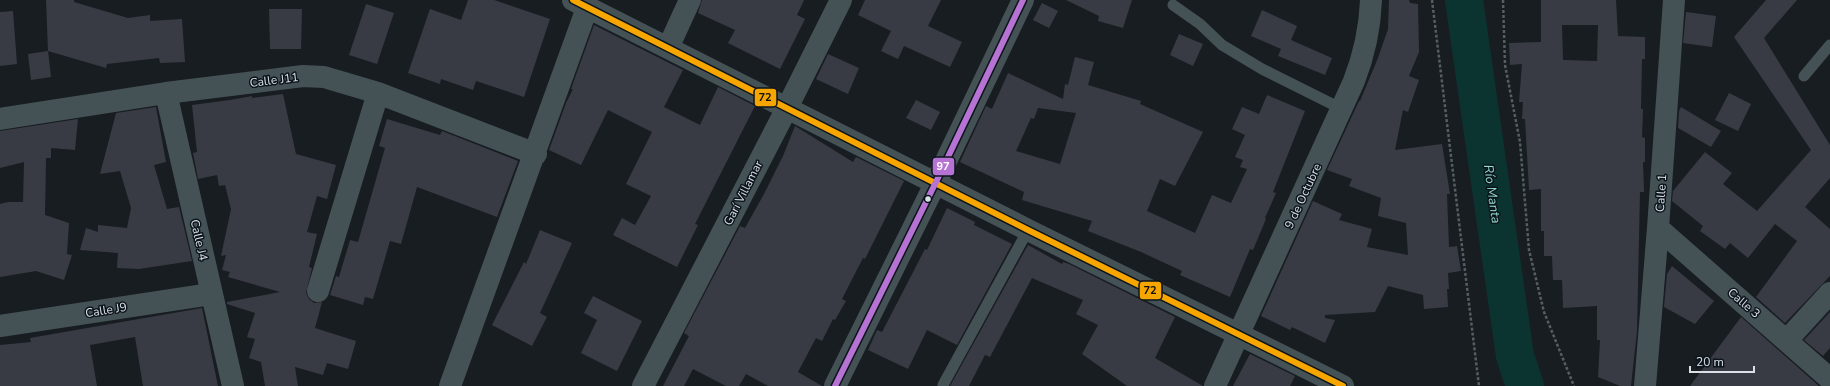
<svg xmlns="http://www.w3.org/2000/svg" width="1830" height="386" font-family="'Nunito Sans',sans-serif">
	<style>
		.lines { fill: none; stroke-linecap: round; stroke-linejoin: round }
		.river { stroke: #0b3430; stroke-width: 38 }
		.building { fill: #383b43; fill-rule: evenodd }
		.path { stroke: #555e61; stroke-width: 2.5; stroke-dasharray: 3 2; stroke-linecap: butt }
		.lane { stroke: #455255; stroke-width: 11 }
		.street { stroke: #455255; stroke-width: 22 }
		.bus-1-casing { stroke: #0c141c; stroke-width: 9 }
		.bus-2-casing { stroke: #0c141c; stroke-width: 9 }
		.bus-1 { stroke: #f7a600; stroke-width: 6 }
		.bus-2 { stroke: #b673d3; stroke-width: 6 }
		.bus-dot { fill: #dae0e5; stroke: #0c141c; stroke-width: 1.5 }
		.labels { text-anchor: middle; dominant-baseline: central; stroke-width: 3; stroke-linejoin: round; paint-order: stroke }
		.street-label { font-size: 12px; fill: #dae0e5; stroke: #0c141c }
		.water-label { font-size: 13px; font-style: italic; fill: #91ddd2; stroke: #0c141c }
		.line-badge { stroke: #0c141c; stroke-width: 1.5 }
		.badge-label { font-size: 11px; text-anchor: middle; font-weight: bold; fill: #fff }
		.pale-badge-label { font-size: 11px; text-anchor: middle; font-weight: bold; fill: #111 }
	</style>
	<rect width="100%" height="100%" fill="#181d22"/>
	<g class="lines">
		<path class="river" d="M1464,0L1515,356L1525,386"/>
	</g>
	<path class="building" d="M46,0H74V2L128,18L150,15V21L182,19L185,62L160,63L159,58L107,64L106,68L48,51L51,77L31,80L28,54L48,51Z
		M468,0H494L550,19L524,97L476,81L473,90L441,79L440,84L408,73L430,9L461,20Z
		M702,0H804L797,15L805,19L780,69L728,43L735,30L698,13Z
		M865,0H941L928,26L962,42L950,67L904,46L898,59L881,51L891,31L858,15Z
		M1066,0H1132L1123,28L1098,21L1099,16Z
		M1389,0H1409L1410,3L1418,4L1419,52L1409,76L1419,80L1408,112L1403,110L1395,150L1442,144L1450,194H1447L1449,247L1457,246L1461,271L1448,273L1449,289H1447L1448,307L1424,309L1423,295L1388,286L1375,312L1325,315V318L1335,320L1325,343L1292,327L1290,330L1261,316L1313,201L1342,214L1339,220L1372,229L1367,247L1408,255L1406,223L1378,216L1381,198L1349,186L1352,179L1327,170L1359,101H1360L1378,58L1388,29Z
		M1541,0H1616L1618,36L1645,37V59H1642L1641,109H1643L1642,137L1645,138V162H1643L1644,192H1640L1637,331L1631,386H1620L1598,377L1600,340H1597V306L1563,308L1562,280H1553L1552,256H1544V231H1541V189L1529,190L1525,119H1522L1523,102H1519L1522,64L1510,65L1509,43L1541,42ZM1562,25H1598L1597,61L1563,60Z
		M1766,0H1797L1764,38L1830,145V178L1805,207L1830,229V276L1785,323L1756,297L1797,241L1775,224L1748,258L1730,243L1725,249L1700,231L1703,226L1672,201L1673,191L1705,152L1732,173L1723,184L1757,211L1811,150L1734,37Z
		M1042,3L1058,11L1049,28L1033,20Z
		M366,4L394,13L377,64L349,55Z
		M269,9H302L301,49H270Z
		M1262,10L1297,26L1291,40L1332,58L1325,75L1278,56L1281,49L1251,36Z
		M13,11L17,64L0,66V12Z
		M1686,12L1716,16L1712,47L1683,43Z
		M594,25L683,70L664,107L700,125L718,87L755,106L695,224L698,225L677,267L613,235L622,218L635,225L651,196L626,184L652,132L608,110L581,165L549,150L566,103L573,89H571Z
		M1179,34L1203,44L1193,66L1170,55Z
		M828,54L859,68L848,94L816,79Z
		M1075,57L1094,62L1088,85L1141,101L1140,104L1203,132L1175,186L1160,179L1147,211L1195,233L1212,195L1231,203L1247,169L1240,167L1243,160L1235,157L1245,135L1232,129L1242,107L1259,114L1267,95L1305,111L1273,192L1276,193L1265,218L1266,219L1253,250L1250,249L1230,297L1180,275L1182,271L1141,252L1088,231L1092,221L1022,200L1024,192L960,162L986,106L992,109L1008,73L1063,99L1065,84L1068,85ZM1038,108L1076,113L1060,164L1016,151L1031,118L1034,119Z
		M1729,93L1751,104L1738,131L1715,120Z
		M283,94L296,154L336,165L327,199L317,196L307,232L317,234L309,267L312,268L306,293L309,299L314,303L322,302L315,328L356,341L348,369L327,363L323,375L295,367L298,386H265L261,362L249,358L255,339L247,337L255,313L227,304V302L280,292L228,277L230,272L222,270L226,255L221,256L231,209L225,185L219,186L217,175L198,179L193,153L197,152L192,105L230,100L252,96V98Z
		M916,100L940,112L931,130L906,118Z
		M156,107L166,162L154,165L167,209L179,207L192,261L139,269L117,268L118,253L80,250L86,228L98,232V225L127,228L131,208L120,171L100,174L116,113Z
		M1681,107L1721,131L1711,147L1678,128L1679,111Z
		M78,119L75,150L51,148V158H46L45,215L69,223L67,254L72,255L64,280L36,271L0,277V204L8,202H23L24,162L0,168V131Z
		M387,119L440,135L442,131L518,161L497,217L417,187L401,244L390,241L373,299L365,297L363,305L330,295L336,276L339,277L350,240L358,242L385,148L379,146Z
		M795,126L853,162L856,157L904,181L865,259L863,258L842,299L846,301L835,320L833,319L822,341L816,338L798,372L822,386H768L746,374L739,386H726L693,369L684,386H663L689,336L684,333L740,226L745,228L764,194L783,156Z
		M947,208L975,222L974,225L1012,244L957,345L927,330L908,369L868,350L877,330L882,332L925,249L927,250Z
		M540,230L572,243L540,313L547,317L532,346L492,325L524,262L526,264Z
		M1028,245L1062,264L1063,262L1069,264L1175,317L1155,358L1203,386H1127L1082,354L1098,325L1076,314L1083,300L1032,278L990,357L985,355L969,386H950Z
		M1672,266L1714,301L1695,324L1664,307L1667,274Z
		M593,296L642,321L617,371L581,353L597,320L584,313Z
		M202,308L218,386H143L135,337L90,345L97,386H0V345L31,342L30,338Z
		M1830,312V348L1823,356L1804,340Z
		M1741,317L1819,386H1690Z
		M1250,354L1295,376L1290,386H1233Z"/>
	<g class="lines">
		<path class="path" d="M1432,0L1479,386
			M1503,0L1505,65L1520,142L1529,250L1544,312L1574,386"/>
		<path class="lane" d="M1173,5L1200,24L1222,45L1262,69L1342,109
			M1804,76L1830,45
			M943,385L1028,230"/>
		<path class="street" d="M573,0L1028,230L1343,386
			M668,48L690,0
			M166,93L233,386
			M0,119L166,93L303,76L324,77L378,93L536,154
			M1658,228L1830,379
			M318,291L378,93
			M0,326L211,294
			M1787,340L1830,293
			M450,386L587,8
			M643,386L787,108L841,0
			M835,386L936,182L1023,0
			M1215,386L1354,81C1364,55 1370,28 1371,0
			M1645,386L1658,228L1674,0"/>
		<defs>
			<path id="bus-1" d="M573,0L1028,230L1343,386"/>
			<path id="bus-2" d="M835,386L936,182L1023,0"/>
		</defs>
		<use href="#bus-1" class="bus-1-casing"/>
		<use href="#bus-2" class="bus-2-casing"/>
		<use href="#bus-1" class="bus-1"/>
		<use href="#bus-2" class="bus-2"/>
	</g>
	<circle class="bus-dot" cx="928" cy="199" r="3.5"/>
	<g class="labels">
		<g class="street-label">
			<text transform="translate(274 80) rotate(-7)">Calle J11</text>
			<text transform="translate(743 193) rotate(-63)">Garí Villamar</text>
			<text transform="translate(1661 193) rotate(-86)">Calle 1</text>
			<text transform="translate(1303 196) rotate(-65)">9 de Octubre</text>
			<text transform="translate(199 240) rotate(77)">Calle J4</text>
			<text transform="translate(1744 303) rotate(41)">Calle 3</text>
			<text transform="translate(106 310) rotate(-9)">Calle J9</text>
		</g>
		<g class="water-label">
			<text transform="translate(1492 194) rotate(82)">Río Manta</text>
		</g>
	</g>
	<g class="line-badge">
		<rect x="754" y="88" width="23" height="19" rx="4" fill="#f7a600"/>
		<rect x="932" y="157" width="23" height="19" rx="4" fill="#b673d3"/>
		<rect x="1139" y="281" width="23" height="19" rx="4" fill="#f7a600"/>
	</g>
	<g class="badge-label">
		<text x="943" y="170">97</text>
	</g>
	<g class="pale-badge-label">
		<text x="765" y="101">72</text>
		<text x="1150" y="294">72</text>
	</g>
	<path d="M1690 366v6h64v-6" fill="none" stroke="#dae0e5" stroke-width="2"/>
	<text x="1696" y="366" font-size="12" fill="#dae0e5" stroke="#0c141c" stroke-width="3" paint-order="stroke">20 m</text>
</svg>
